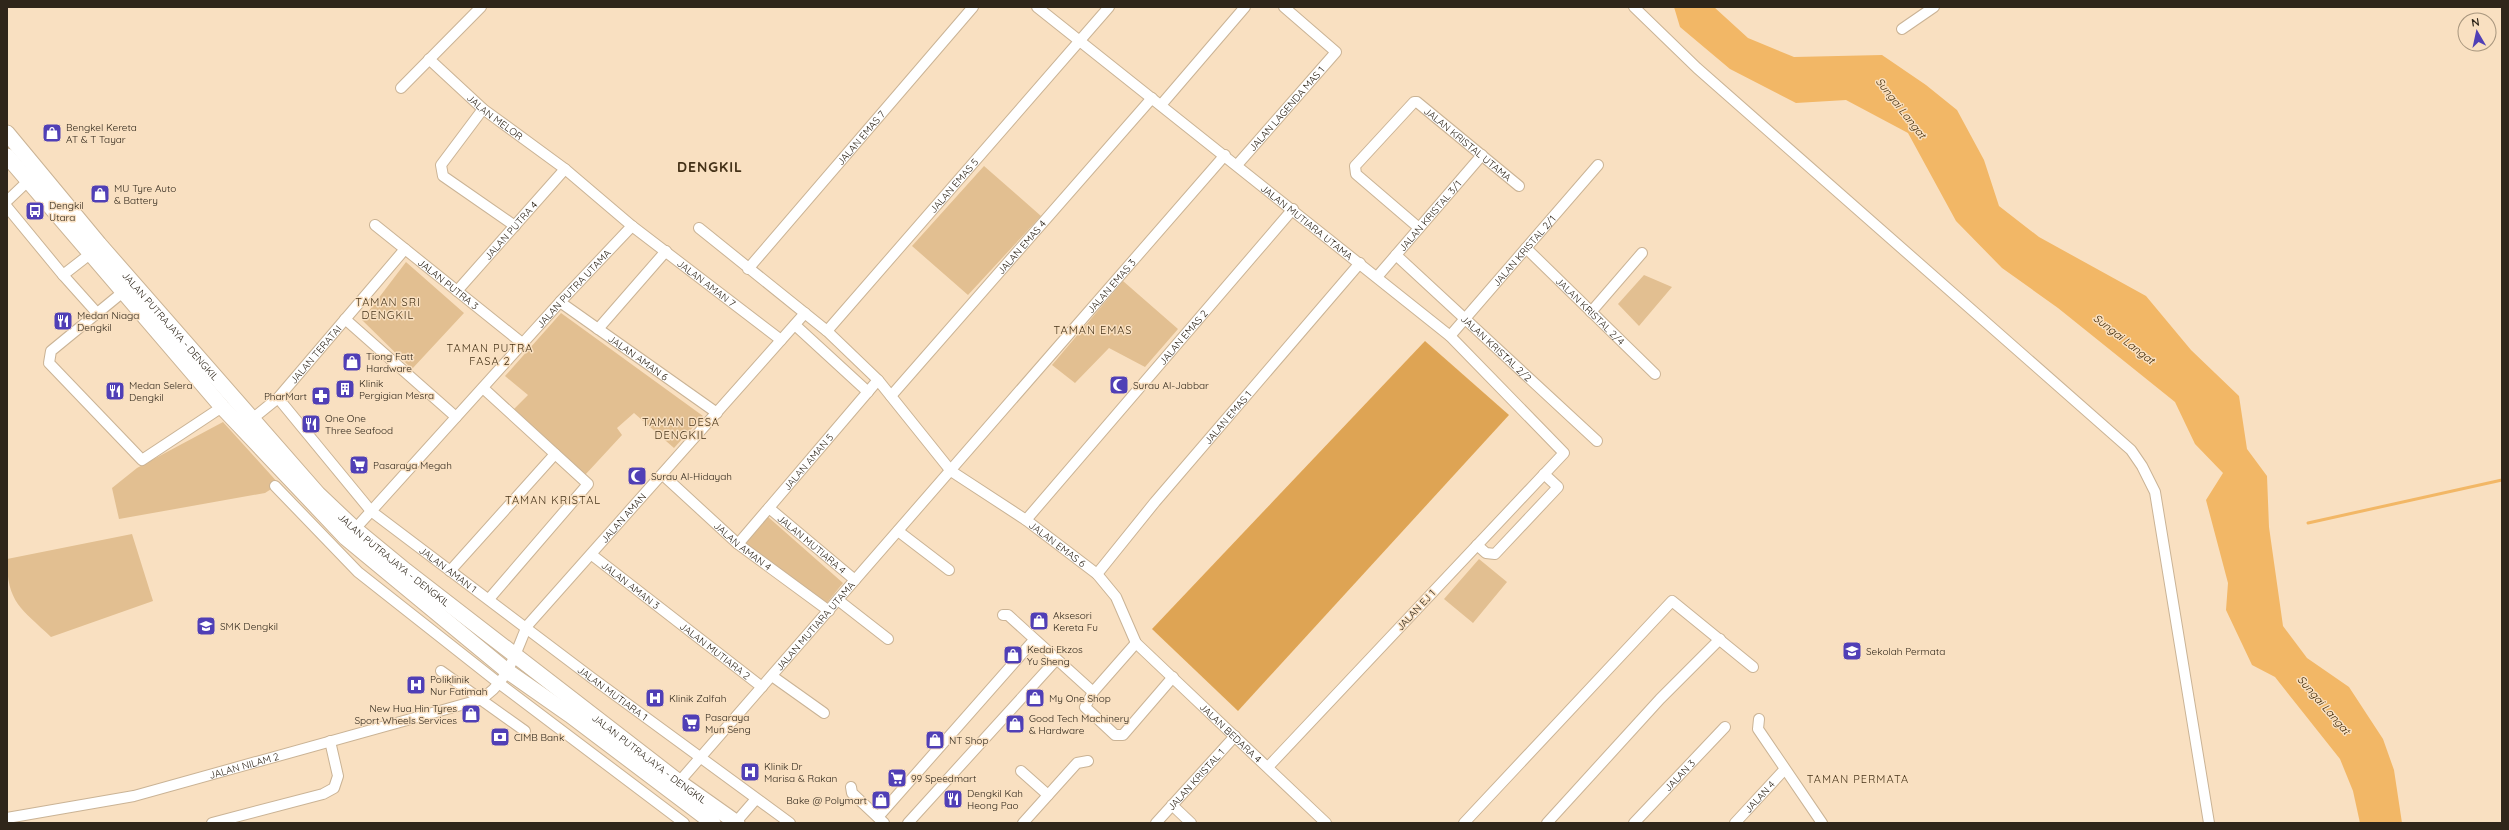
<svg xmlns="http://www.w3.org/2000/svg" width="2509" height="830" font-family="Quicksand,sans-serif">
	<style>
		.green { fill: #e2bf91 }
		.forest { fill: #dea454 }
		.water { fill: #f2b766 }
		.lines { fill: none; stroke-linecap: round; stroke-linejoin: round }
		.stream { stroke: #f2b766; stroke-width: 3 }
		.street-casing { stroke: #cab395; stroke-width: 12 }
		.secondary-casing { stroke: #cab395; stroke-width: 17 }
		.street { stroke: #fff; stroke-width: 10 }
		.secondary { stroke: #fff; stroke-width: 15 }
		.labels { text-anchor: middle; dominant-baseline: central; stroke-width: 3; stroke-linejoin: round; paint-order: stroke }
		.street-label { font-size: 10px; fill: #2f261a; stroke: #f9e0c1 }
		.poi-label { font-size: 10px; fill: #2f261a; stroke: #f9e0c1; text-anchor: start }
		.water-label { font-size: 11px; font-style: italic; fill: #3e2703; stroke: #f9e0c1 }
		.neighbourhood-label { font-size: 11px; letter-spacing: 1px; fill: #453218; stroke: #f9e0c1 }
		.district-label { font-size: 14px; font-weight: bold; letter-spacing: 1px; fill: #453218; stroke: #f9e0c1 }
	</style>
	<rect width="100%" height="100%" fill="#f9e0c1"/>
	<path class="green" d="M984,166L1041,216L968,295L912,246Z
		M406,262L464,313L412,369L362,320Z
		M1644,275L1672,287L1639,326L1618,304Z
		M1123,281L1178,329L1145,367L1109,348L1075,383L1052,365Z
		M561,313L703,416L674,448L634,413L617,428L622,435L585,475L513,410L528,395L505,376Z
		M223,422L279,484L265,493L119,519L112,488L137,468Z
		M767,516L843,583L826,604L745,543Z
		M132,534L153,601L51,637C21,608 7,603 7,559Z
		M1479,559L1507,582L1473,623L1444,599Z"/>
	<path class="forest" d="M1425,341L1509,415L1238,711L1152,629Z"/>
	<path class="water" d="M1674,7H1714L1748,38L1794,57L1882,55L1926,85L1957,110L1984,160L1999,206L2039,237L2146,296L2191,350L2239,396L2247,449L2267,476L2269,527L2283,626L2307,658L2349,687L2383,739L2394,770L2402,823H2360L2353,791L2340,759L2275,677L2252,665L2226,610L2228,583L2206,500L2223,473L2195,444L2175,402L2058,308L2002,268L1956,221L1908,133L1846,100L1796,103L1730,69L1680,27Z"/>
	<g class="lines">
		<path class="stream" d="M2308,523L2502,480"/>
		<defs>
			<g id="street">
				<path id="s1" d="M1037,7L1450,336L1564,453L1268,767"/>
				<path d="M1634,7L1697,68L2131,450L2142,466L2155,492L2209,823"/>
				<path d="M1902,29L1934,7"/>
				<path id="s2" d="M429,59L483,109L565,169L632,226L781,340"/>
				<path d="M401,88L481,7"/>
				<path d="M1161,105L1245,7"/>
				<path d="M483,109L441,165L443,176L515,226"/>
				<path id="s3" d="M1237,165L1336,52L1284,7"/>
				<path d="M7,201L28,181"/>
				<path d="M7,207L63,275L90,254"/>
				<path id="s4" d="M375,225L522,343"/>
				<path id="s5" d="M699,228L827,331L878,380L951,471L1026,520L1097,574L1116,597L1136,643L1326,823"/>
				<path id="s6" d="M1419,228L1356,174L1355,166L1414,102H1417L1519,186"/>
				<path id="s7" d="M1526,248L1655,374"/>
				<path id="s8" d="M1396,255L1597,441"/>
				<path id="s9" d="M748,269L973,7"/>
				<path d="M63,275L97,313"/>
				<path id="s10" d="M1377,277L1482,155"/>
				<path id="s11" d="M457,291L565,169"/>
				<path d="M123,292L51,351L49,363L142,460L222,407"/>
				<path id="s12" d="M560,302L717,413"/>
				<path d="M1591,312L1642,253"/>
				<path d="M345,319L456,417"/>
				<path d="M795,325L868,392"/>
				<path d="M598,329L666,251"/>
				<path id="s13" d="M827,331L1109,7"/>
				<path id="s14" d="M1450,336L1598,165"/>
				<path d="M483,388L588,484L489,599"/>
				<path id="s15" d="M891,396L1152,98"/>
				<path id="s16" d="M278,398L371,511L592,678L790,823"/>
				<path id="s17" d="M252,419L278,398L405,249"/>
				<path id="s18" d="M663,475L738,544L829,611"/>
				<path d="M275,486L358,572L500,684L684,823"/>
				<path id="s19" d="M769,508L855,580"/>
				<path id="s20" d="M1026,520L1293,209"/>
				<path id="s21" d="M355,529L560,302L632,226"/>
				<path d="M898,531L949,570"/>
				<path id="s22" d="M738,544L878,380"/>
				<path d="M1477,545L1486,553L1495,554L1558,487L1544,474"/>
				<path id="s23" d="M592,555L762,687"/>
				<path d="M450,571L555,454"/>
				<path id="s24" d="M1097,574L1155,502L1360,263"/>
				<path d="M838,600L888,639"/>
				<path d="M1003,615H1008L1093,692"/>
				<path d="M1136,643L1093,692L1085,707L1115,735H1123L1173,677"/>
				<path d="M441,671L525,731"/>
				<path d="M772,676L824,713"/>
				<path d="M1759,719L1758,729L1822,823"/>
				<path d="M1021,771L1048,795"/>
				<path id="s25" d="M679,782L1225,155"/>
				<path d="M851,787L852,793L884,823"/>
				<path d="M1172,805L1191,823"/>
				<path d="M878,817L1034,640"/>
				<path id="s26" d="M7,818L134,796L479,700C507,685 515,654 527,626L805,313"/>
				<path d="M736,822L756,799"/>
				<path d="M212,823L323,794L334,788L338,776L330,741"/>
				<path d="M908,823L1056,660"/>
				<path d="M1023,823L1077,763L1088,761"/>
				<path id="s27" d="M1156,823L1235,736"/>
				<path d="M1464,823L1672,601L1753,667"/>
				<path d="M1547,823L1660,699L1720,639"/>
				<path id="s28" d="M1634,823L1725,727"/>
				<path id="s29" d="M1735,823L1784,770"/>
			</g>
			<g id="secondary">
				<path id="s30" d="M7,133L99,244L318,494L355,529L406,571L679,782L737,823"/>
				<path d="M7,156L222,407L346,538L507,671L570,715L713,823"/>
			</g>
		</defs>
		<use href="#street" class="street-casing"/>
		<use href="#secondary" class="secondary-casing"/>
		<use href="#street" class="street"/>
		<use href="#secondary" class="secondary"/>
	</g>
	<defs>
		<symbol id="shop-square" viewBox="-11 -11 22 22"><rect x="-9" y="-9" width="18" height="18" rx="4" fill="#503fb6" stroke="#f9e0c1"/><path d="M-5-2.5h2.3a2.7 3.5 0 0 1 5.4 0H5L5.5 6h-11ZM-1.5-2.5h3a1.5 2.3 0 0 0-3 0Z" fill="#fff"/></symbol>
		<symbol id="bus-square" viewBox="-11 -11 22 22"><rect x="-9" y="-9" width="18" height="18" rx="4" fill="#503fb6" stroke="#f9e0c1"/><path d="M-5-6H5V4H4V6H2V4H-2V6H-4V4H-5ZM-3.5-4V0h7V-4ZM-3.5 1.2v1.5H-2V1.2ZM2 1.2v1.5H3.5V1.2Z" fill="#fff"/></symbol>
		<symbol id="restaurant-square" viewBox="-11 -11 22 22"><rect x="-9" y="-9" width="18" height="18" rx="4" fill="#503fb6" stroke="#f9e0c1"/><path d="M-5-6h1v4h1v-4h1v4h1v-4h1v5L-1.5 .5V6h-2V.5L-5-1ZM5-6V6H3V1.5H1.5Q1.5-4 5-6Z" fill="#fff"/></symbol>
		<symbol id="mosque-square" viewBox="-11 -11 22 22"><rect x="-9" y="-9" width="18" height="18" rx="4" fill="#503fb6" stroke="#f9e0c1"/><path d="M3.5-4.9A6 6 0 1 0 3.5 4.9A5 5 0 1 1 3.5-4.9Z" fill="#fff"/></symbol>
		<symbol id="building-square" viewBox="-11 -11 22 22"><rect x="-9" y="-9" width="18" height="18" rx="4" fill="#503fb6" stroke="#f9e0c1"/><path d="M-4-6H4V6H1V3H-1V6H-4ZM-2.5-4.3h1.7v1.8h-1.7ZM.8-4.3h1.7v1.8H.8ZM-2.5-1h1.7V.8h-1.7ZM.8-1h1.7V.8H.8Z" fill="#fff"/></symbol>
		<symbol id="pharmacy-square" viewBox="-11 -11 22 22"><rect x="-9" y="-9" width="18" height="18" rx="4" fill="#503fb6" stroke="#f9e0c1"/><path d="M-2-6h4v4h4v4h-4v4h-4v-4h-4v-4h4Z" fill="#fff"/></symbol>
		<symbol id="supermarket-square" viewBox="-11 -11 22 22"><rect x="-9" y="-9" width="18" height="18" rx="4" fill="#503fb6" stroke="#f9e0c1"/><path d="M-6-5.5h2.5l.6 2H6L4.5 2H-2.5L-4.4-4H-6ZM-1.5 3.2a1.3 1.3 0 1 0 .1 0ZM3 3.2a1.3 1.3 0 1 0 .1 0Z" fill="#fff"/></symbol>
		<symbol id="school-square" viewBox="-11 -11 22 22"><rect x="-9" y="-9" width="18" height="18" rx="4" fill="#503fb6" stroke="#f9e0c1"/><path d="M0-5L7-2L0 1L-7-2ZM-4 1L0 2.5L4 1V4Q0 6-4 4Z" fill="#fff"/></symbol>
		<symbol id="hospital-square" viewBox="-11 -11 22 22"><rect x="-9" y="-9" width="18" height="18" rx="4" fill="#503fb6" stroke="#f9e0c1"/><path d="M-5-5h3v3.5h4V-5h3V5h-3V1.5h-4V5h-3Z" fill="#fff"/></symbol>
		<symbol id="bank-square" viewBox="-11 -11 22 22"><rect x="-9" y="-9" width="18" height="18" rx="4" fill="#503fb6" stroke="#f9e0c1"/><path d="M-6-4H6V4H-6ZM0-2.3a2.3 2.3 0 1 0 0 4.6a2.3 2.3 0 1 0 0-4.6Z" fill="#fff"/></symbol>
	</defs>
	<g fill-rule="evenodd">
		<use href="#shop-square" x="41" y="122" width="22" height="22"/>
		<use href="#shop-square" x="89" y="183" width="22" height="22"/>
		<use href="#bus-square" x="24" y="200" width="22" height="22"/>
		<use href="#restaurant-square" x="52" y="310" width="22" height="22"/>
		<use href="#shop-square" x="341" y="351" width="22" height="22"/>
		<use href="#mosque-square" x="1108" y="374" width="22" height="22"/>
		<use href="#building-square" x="334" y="378" width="22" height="22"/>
		<use href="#restaurant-square" x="104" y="380" width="22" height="22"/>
		<use href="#pharmacy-square" x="310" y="385" width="22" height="22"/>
		<use href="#restaurant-square" x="300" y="413" width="22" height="22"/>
		<use href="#supermarket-square" x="348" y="454" width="22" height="22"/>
		<use href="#mosque-square" x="626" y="465" width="22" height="22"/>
		<use href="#shop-square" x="1028" y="610" width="22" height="22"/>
		<use href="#school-square" x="195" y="615" width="22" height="22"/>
		<use href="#school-square" x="1841" y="640" width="22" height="22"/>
		<use href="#shop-square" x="1002" y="644" width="22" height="22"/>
		<use href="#hospital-square" x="405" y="674" width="22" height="22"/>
		<use href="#hospital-square" x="644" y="687" width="22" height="22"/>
		<use href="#shop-square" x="1024" y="687" width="22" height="22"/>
		<use href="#shop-square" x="460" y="703" width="22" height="22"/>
		<use href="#supermarket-square" x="680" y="712" width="22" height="22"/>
		<use href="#shop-square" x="1004" y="713" width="22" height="22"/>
		<use href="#bank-square" x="489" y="726" width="22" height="22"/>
		<use href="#shop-square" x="924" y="729" width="22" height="22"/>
		<use href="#hospital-square" x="739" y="761" width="22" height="22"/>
		<use href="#supermarket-square" x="886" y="767" width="22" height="22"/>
		<use href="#restaurant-square" x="942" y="788" width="22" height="22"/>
		<use href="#shop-square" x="870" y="789" width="22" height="22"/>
	</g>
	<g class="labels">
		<g class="street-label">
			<text stroke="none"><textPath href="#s3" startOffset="75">JALAN LAGENDA MAS 1</textPath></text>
			<text stroke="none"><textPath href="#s2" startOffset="88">JALAN MELOR</textPath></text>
			<text stroke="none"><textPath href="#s9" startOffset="173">JALAN EMAS 7</textPath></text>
			<text stroke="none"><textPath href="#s6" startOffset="247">JALAN KRISTAL UTAMA</textPath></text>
			<text stroke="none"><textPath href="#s13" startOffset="193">JALAN EMAS 5</textPath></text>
			<text stroke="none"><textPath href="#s10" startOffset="81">JALAN KRISTAL 3/1</textPath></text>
			<text stroke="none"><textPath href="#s1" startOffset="345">JALAN MUTIARA UTAMA</textPath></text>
			<text stroke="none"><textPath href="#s11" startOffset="81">JALAN PUTRA 4</textPath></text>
			<text stroke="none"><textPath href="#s15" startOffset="198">JALAN EMAS 4</textPath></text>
			<text stroke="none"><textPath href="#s14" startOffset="113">JALAN KRISTAL 2/1</textPath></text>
			<text stroke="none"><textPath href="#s2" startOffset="357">JALAN AMAN 7</textPath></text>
			<text stroke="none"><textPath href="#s4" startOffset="94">JALAN PUTRA 3</textPath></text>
			<text stroke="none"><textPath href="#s25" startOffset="658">JALAN EMAS 3</textPath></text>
			<text stroke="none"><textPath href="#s21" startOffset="325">JALAN PUTRA UTAMA</textPath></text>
			<text stroke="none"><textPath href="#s7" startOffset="90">JALAN KRISTAL 2/4</textPath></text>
			<text stroke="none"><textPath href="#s30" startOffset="253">JALAN PUTRAJAYA - DENGKIL</textPath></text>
			<text stroke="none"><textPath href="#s20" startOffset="241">JALAN EMAS 2</textPath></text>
			<text stroke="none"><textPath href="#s8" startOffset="137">JALAN KRISTAL 2/2</textPath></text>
			<text stroke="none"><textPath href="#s17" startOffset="91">JALAN TERATAI</textPath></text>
			<text stroke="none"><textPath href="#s12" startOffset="96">JALAN AMAN 6</textPath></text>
			<text stroke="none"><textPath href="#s24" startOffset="204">JALAN EMAS 1</textPath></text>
			<text stroke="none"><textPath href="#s22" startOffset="108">JALAN AMAN 5</textPath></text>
			<text stroke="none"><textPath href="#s26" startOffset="722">JALAN AMAN</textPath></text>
			<text stroke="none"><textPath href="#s19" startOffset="56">JALAN MUTIARA 4</textPath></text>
			<text stroke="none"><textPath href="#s5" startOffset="481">JALAN EMAS 6</textPath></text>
			<text stroke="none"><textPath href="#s18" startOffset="107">JALAN AMAN 4</textPath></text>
			<text stroke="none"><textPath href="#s30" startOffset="577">JALAN PUTRAJAYA - DENGKIL</textPath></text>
			<text stroke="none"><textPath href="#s16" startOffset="243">JALAN AMAN 1</textPath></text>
			<text stroke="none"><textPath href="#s23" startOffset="49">JALAN AMAN 3</textPath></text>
			<text transform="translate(1416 610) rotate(-47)">JALAN EJ 1</text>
			<text stroke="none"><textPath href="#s25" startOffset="207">JALAN MUTIARA UTAMA</textPath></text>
			<text stroke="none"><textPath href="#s23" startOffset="156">JALAN MUTIARA 2</textPath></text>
			<text stroke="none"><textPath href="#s16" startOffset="449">JALAN MUTIARA 1</textPath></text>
			<text stroke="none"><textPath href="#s5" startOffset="741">JALAN BEDARA 4</textPath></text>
			<text stroke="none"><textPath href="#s30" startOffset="901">JALAN PUTRAJAYA - DENGKIL</textPath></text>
			<text stroke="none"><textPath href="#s26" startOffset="243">JALAN NILAM 2</textPath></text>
			<text stroke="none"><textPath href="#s28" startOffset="66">JALAN 3</textPath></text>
			<text stroke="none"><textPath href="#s27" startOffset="59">JALAN KRISTAL 1</textPath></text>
			<text stroke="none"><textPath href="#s29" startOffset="36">JALAN 4</textPath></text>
		</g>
		<g class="poi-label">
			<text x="66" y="127">Bengkel Kereta<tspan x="66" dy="12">AT &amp; T Tayar</tspan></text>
			<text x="114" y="188">MU Tyre Auto<tspan x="114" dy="12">&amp; Battery</tspan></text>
			<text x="49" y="205">Dengkil<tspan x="49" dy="12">Utara</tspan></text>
			<text x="77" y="315">Medan Niaga<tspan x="77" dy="12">Dengkil</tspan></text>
			<text x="366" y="356">Tiong Fatt<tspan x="366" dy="12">Hardware</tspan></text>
			<text x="359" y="383">Klinik<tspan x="359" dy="12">Pergigian Mesra</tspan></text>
			<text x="129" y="385">Medan Selera<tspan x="129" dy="12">Dengkil</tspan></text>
			<text x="1133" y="385">Surau Al-Jabbar</text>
			<text x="307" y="396" text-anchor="end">PharMart</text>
			<text x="325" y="418">One One<tspan x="325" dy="12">Three Seafood</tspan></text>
			<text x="373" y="465">Pasaraya Megah</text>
			<text x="651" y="476">Surau Al-Hidayah</text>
			<text x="1053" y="615">Aksesori<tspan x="1053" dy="12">Kereta Fu</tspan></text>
			<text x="220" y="626">SMK Dengkil</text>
			<text x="1027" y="649">Kedai Ekzos<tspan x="1027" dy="12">Yu Sheng</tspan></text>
			<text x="1866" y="651">Sekolah Permata</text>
			<text x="430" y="679">Poliklinik<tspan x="430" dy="12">Nur Fatimah</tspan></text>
			<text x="669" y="698">Klinik Zalfah</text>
			<text x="1049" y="698">My One Shop</text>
			<text x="457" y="708" text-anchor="end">New Hua Hin Tyres<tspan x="457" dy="12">Sport Wheels Services</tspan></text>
			<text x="705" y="717">Pasaraya<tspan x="705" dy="12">Mun Seng</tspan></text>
			<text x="1029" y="718">Good Tech Machinery<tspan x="1029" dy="12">&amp; Hardware</tspan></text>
			<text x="514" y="737">CIMB Bank</text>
			<text x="949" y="740">NT Shop</text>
			<text x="764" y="766">Klinik Dr<tspan x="764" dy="12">Marisa &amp; Rakan</tspan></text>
			<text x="911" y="778">99 Speedmart</text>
			<text x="967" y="793">Dengkil Kah<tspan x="967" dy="12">Heong Pao</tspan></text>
			<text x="867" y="800" text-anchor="end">Bake @ Polymart</text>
		</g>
		<g class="water-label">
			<text transform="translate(1901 108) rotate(52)">Sungai Langat</text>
			<text transform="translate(2124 339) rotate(38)">Sungai Langat</text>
			<text transform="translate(2324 705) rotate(49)">Sungai Langat</text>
		</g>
		<g class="neighbourhood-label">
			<text x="388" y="302">TAMAN SRI<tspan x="388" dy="13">DENGKIL</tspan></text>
			<text x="1093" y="330">TAMAN EMAS</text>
			<text x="490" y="348">TAMAN PUTRA<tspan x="490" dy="13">FASA 2</tspan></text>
			<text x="681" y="422">TAMAN DESA<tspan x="681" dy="13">DENGKIL</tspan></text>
			<text x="553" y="500">TAMAN KRISTAL</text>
			<text x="1858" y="779">TAMAN PERMATA</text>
		</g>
		<g class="district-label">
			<text x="710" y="167">DENGKIL</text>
		</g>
	</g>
	<rect width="2509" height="830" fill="none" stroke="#2f261a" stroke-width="16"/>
	<g transform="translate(2477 32) rotate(351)"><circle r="19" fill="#f9e0c1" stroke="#a8967e"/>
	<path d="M0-3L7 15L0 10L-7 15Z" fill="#503fb6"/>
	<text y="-6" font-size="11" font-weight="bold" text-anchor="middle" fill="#2f261a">N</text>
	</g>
</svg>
